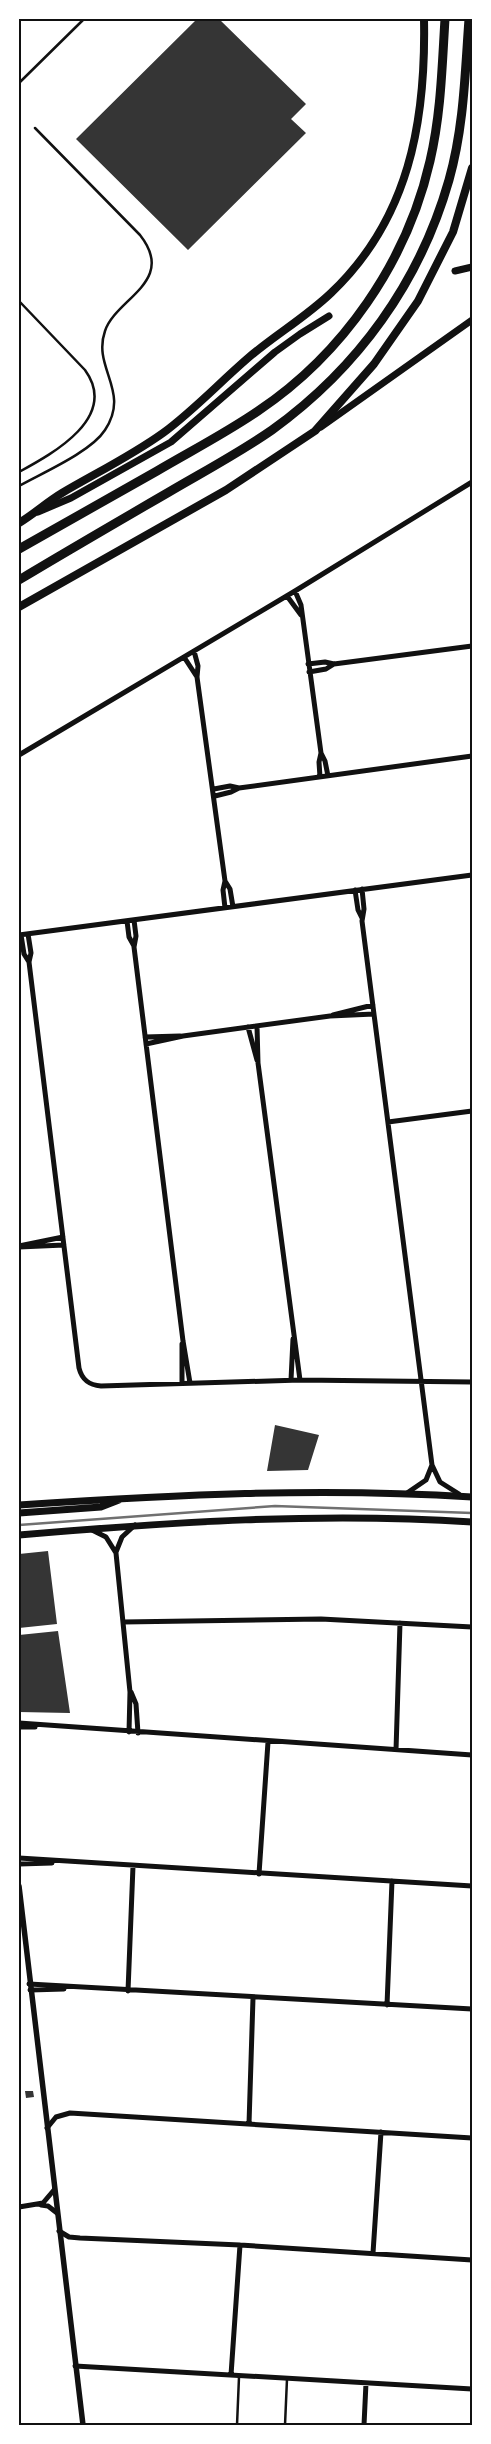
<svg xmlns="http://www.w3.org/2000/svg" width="491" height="2444" font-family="Manrope,sans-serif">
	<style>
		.building { fill: #353535 }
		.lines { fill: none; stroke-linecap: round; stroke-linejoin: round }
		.service { stroke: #111; stroke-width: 2.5 }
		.minor { stroke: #111; stroke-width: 5 }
		.tertiary { stroke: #111; stroke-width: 5.5 }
		.secondary { stroke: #111; stroke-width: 7 }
		.primary { stroke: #111; stroke-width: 8 }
		.motorway { stroke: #111; stroke-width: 9 }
		.rail { stroke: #707070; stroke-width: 2.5 }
		.neatline { fill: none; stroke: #111; stroke-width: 2 }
	</style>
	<rect width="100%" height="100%" fill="#fff"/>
	<path class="building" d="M197,19H219L306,104L291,119L306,133L188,250L76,139Z
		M275,1425L319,1435L308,1470L267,1471Z
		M48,1551L57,1624L19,1628V1554Z
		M58,1631L70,1713L19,1712V1635Z
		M25,2091H33L34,2097L26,2098Z"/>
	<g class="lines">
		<path class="service" d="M19,83L84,19
			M19,301L85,370C119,417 54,453 19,472
			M19,486C42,473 91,452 105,430C131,391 92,368 105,331C116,298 177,282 140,235L35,128
			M237,2425L239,2377
			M285,2425L287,2379"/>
		<path class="minor" d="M295,591L301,605L321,753L325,761L328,776
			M287,596L301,615
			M194,651L198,666L197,677L225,881L230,889L233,907
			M184,657L197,677
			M308,664L325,662L334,664L472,646
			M309,672L326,669L334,664
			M19,755L295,591L472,482
			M320,777L319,762L321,753
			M214,789L230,786L239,788L472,756
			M215,796L231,792L239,788
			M362,889L364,909L362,921L432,1465L440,1482L459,1494
			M355,890L358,910L362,918
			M225,908L223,890L225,881
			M134,920L136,936L134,947L183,1341L190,1383
			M127,921L129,937L134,946
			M28,934L31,953L29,962L79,1368C82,1380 89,1385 101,1386L300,1380L472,1382
			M19,935L472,875
			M21,935L24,954L29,962
			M333,1015L373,1005
			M257,1026L258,1063L300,1380
			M248,1027L257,1060
			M145,1037L180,1036
			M146,1044L183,1036L330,1016L374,1014
			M388,1122L472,1111
			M19,1246L63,1237
			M19,1247L64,1245
			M291,1380L293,1339
			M182,1383V1344
			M407,1493L426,1480L432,1465
			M92,1530L106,1537L116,1553L130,1692L129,1732
			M116,1552L122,1537L135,1525
			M123,1622L321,1619L472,1627
			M131,1692L136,1704L138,1733
			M19,1723L472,1755
			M19,1727H35
			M396,1750L400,1623
			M19,1858L472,1886
			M19,1864L52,1863
			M259,1874L268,1742
			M29,1984L472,2009
			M30,1990L64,1989
			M128,1991L133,1866
			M387,2005L392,1881
			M249,2124L253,1998
			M47,2128L56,2117L70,2113L472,2138
			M41,2205L48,2206L57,2213
			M19,2207L43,2203L54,2190
			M59,2231L69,2237L80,2238L240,2245L472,2260
			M373,2253L381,2132
			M75,2366L472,2389
			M231,2375L240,2245
			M364,2425L366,2383"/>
		<path class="tertiary" d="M19,1886L83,2425"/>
		<path class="secondary" d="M455,271L472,267
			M321,427L472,320
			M38,512L71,498L171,442L275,352L300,334L329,316
			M19,1505C172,1495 318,1487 472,1497
			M19,1513L101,1507L119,1500
			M19,1535C170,1522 321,1512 472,1522"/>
		<path class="primary" d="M19,523C34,514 47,502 62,493C96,473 131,456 163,433C193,411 219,383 248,358C275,335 306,317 331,293C409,219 426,122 424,19
			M19,607L226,490L315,431L374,364L418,301L453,232L472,168"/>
		<path class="motorway" d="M19,549C65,523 111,497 157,471C191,451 226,433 258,411C343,354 407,262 430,161C441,114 442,67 445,19
			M19,580C69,550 119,521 169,492C203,472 239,453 272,430C358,368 420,282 449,180C464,127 465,73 469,19"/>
		<path class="rail" d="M19,1525L275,1506L472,1513"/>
	</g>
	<rect width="491" height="2444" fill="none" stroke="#ffffff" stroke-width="40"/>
	<rect x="20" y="20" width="451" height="2404" class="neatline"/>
</svg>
